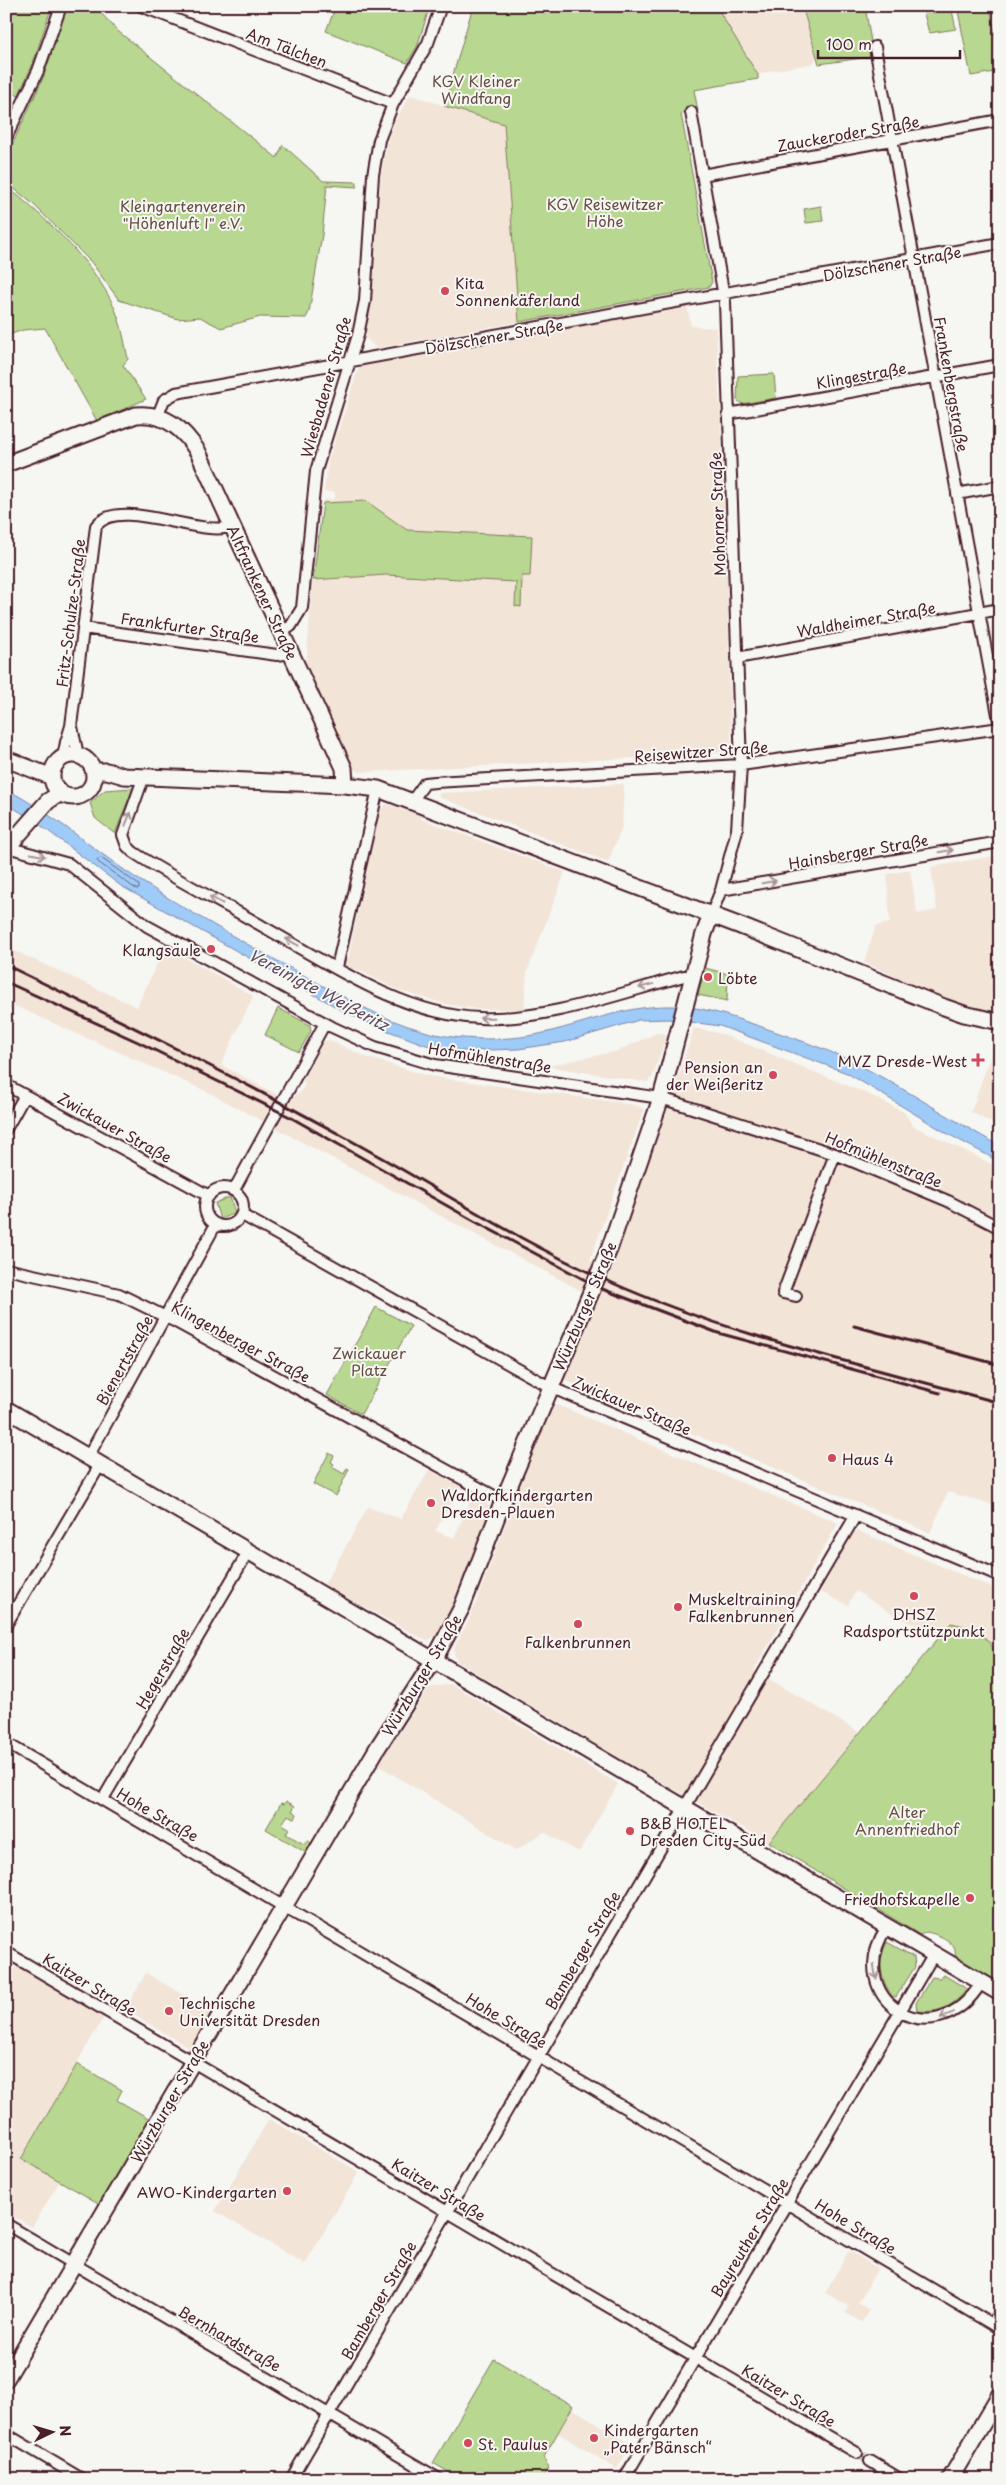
<svg xmlns="http://www.w3.org/2000/svg" width="1006" height="2485" font-family="'Playpen Sans',sans-serif">
	<style>
		.built { fill: #f2e4d7 }
		.green { fill: #b8d790; stroke: #817b5e }
		.water { fill: #9fcbf9; stroke: #7d86a7 }
		.lines { fill: none; stroke-linecap: round; stroke-linejoin: round }
		.shore { stroke: #6c647d; stroke-width: 1 }
		.street-tunnel { stroke: #d4cbca; stroke-width: 10; stroke-dasharray: 10 5; stroke-linecap: butt }
		.street-casing { stroke: #4a1f2b; stroke-width: 14 }
		.secondary-casing { stroke: #4a1f2b; stroke-width: 19 }
		.street { stroke: #f6f6f2; stroke-width: 10 }
		.secondary { stroke: #f6f6f2; stroke-width: 15 }
		.rail { stroke: #4a1f2b; stroke-width: 3 }
		.oneway { stroke: #a99598 }
		.poi-dot { fill: #d1495b; stroke: #f6f6f2; stroke-width: 2 }
		.labels { text-anchor: middle; dominant-baseline: central; stroke-width: 4; stroke-linejoin: round; paint-order: stroke }
		.street-label { font-size: 15px; fill: #4a1f2b; stroke: #f6f6f2 }
		.park-label { font-size: 15px; fill: #664d44; stroke: #f6f6f2 }
		.poi-label { font-size: 15px; fill: #4a1f2b; stroke: #f6f6f2; text-anchor: start }
		.water-label { font-size: 16px; font-style: italic; fill: #5f4a5e; stroke: #f6f6f2 }
	</style>
	<rect width="100%" height="100%" fill="#f6f6f2"/>
	<filter id="ink" filterUnits="userSpaceOnUse"><feTurbulence type="fractalNoise" baseFrequency=".02" numOctaves="2"/><feDisplacementMap in="SourceGraphic" scale="10" xChannelSelector="R" yChannelSelector="G"/><feConvolveMatrix kernelMatrix="1 2 1 2 8 2 1 2 1" color-interpolation-filters="sRGB"/></filter>
	<g filter="url(#ink)">
		<path class="built" d="M716,6H802L816,56L814,63L771,71L758,75Z
			M410,95L504,124L519,322L376,348L366,338L374,278L381,174L387,144L396,119Z
			M687,306L691,326L716,328L726,530L731,746L726,752L693,755L360,772L353,768L306,664L313,580L386,575L516,582L515,606L522,576H530L532,537L407,530L366,501L323,503V500L335,499V492H324L328,462L359,367Z
			M624,784L622,827L608,862L439,797V793Z
			M386,804L422,816L421,819L565,872L527,972L524,1009H477L445,1004L398,990L354,968L352,972L346,968L379,813Z
			M1000,855V1011L952,1003L864,962L876,926L890,923L887,874L910,870L917,914L937,910L931,867Z
			M6,947L137,1007L165,947L220,977L253,996L221,1065L291,1102L296,1094L300,1093L305,1085L303,1080L323,1042L329,1040L366,1057L428,1076L635,1105L644,1109L590,1260L609,1268L667,1112L694,1028L722,1034L870,1095L904,1112L913,1126L1000,1168V1507L948,1492L930,1533L562,1379L595,1298L206,1091L6,1002Z
			M657,1033L667,1034L652,1078L646,1082L547,1066L617,1051Z
			M998,1034H1000V1127L971,1112Z
			M557,1405L838,1523L754,1670L859,1732L769,1842L625,1762L457,1661L454,1654L455,1646L470,1618L550,1408Z
			M429,1470L461,1487L435,1531L454,1538L469,1504L468,1496L475,1495L487,1502L490,1510L473,1555L474,1561L454,1609L438,1634L427,1641L324,1585L368,1507L401,1519Z
			M858,1531L1000,1591V1661L993,1645L951,1624L941,1636L901,1619L856,1591L848,1605L820,1592L854,1532Z
			M451,1684L618,1784L579,1852L544,1832L516,1850L378,1765L429,1688Z
			M17,1965L105,2015L21,2158L60,2181L32,2227L6,2212V1982Z
			M146,1973L212,2012L193,2046L188,2047L125,2010Z
			M269,2119L359,2172L305,2264L215,2211Z
			M849,2251L878,2268L858,2303L869,2310L862,2322L845,2313L849,2306L825,2293Z
			M572,2408L631,2444L617,2469L558,2433Z"/>
		<path class="green" d="M6,6H52L32,66L18,96L6,87Z
			M67,6H94L119,32L277,158L283,145L323,181L357,182V187L327,185L322,235L309,312L306,318L260,317L221,328L200,317L178,319L119,300L91,262L33,204L6,182V158L44,76Z
			M336,6H430L417,47L407,63L326,31Z
			M473,6H716L758,75V79L694,90L698,111L681,114L712,282L709,287L519,322L504,124L444,106Z
			M802,6H865L871,42L868,43L870,57L819,64Z
			M922,6H951L956,29L929,33Z
			M957,6H990L997,47H1000V71L971,76Z
			M6,186C45,217 102,269 118,317C123,331 125,345 128,359L123,365L146,399L97,421L45,328L23,330L6,336Z
			M821,206L823,221L806,223L804,209Z
			M774,374L776,398L742,404L737,400L738,376Z
			M366,501L407,530L532,536L530,576H522L521,607L515,606L516,582L386,575L313,580L323,503Z
			M133,788L115,834L95,818L90,803L105,790Z
			M705,968L728,974L727,1001L698,995Z
			M278,1008L310,1025L311,1031L299,1052L265,1035Z
			M230,1197L235,1213L220,1219L215,1203Z
			M376,1307L411,1326L361,1414L327,1395Z
			M329,1453L334,1456L331,1462L334,1464L332,1467L344,1474L347,1468L349,1469L336,1496L313,1484Z
			M951,1623C979,1629 988,1635 1000,1661V1983L955,1957C958,1942 940,1935 927,1932L920,1935L769,1842Z
			M286,1801L295,1806L292,1811L297,1814L295,1819L288,1815L282,1824L289,1828L286,1834L304,1844L307,1840L311,1843L305,1852L266,1829L281,1803L284,1804Z
			M887,1942L914,1957L915,1967L896,1997L892,1996C880,1978 877,1962 887,1942Z
			M944,1975L967,1989C953,2007 940,2013 917,2011L916,2003L932,1977L939,1978Z
			M77,2064L122,2090L117,2100L150,2119L100,2204L21,2159Z
			M494,2359L573,2406L544,2457L548,2468L542,2479H461L433,2463Z"/>
		<path class="water" d="M6,789C52,813 90,847 133,876C189,912 246,944 305,976C346,998 378,1018 424,1031C456,1041 506,1041 539,1034C582,1025 623,1006 668,1006C699,1005 729,1016 759,1026C790,1037 822,1047 851,1061C902,1086 950,1119 1000,1146V1162L948,1134L847,1073L720,1026L668,1019L639,1020L565,1042L518,1049L464,1051L426,1045L378,1027L347,1013L121,886L39,824L6,803Z"/>
		<g class="lines">
			<path class="shore" d="M98,859L101,858L139,885V889H136L98,862Z"/>
			<path class="street-tunnel" d="M857,2453L870,2461"/>
			<defs>
				<path id="street" d="M141,6L393,104
					M875,47L1000,726
					M691,112L725,302L741,765L737,830L721,890L711,915
					M6,138L38,71L61,6
					M702,175L1000,120
					M728,414L1000,365
					M158,415L164,400L176,393L1000,243
					M957,494L1000,486
					M83,628L277,655L292,653
					M282,632L291,626L302,608L316,471L358,335L365,301L373,175L379,140L393,104L428,43L441,6
					M737,658L1000,609
					M72,727L78,755
					M63,757L66,742L71,726L96,526C119,495 202,539 232,526
					M144,776L123,835L127,846L133,852C172,878 215,899 255,922C323,960 400,1015 480,1018C546,1021 620,993 684,976L693,978
					M412,801L425,783L435,782L741,765L1000,728
					M7,847L69,864L147,926L332,1027L375,1047L435,1065L661,1098L835,1154L948,1201L1000,1228
					M721,890L1000,842
					M337,967L378,789
					M6,1085L209,1196
					M6,1129L25,1095
					M205 1207a19 19 0 1 1 38 0a19 19 0 1 1-38 0Z
					M234,1190L325,1023
					M242,1215L550,1387L1000,1576
					M6,1269L119,1294L176,1322L503,1501
					M796,1296L783,1293L835,1154
					M88,1457L216,1224
					M6,1625L100,1465
					M6,1743L1000,2329
					M103,1799L248,1552
					M887,1927C840,1997 933,2061 981,1983
					M6,1952L857,2453
					M6,2224L439,2479
					M992,2324L1000,2313
					M6,2434L82,2479
					M870,2461L900,2479
					M291,2479L856,1515
					M624,2479L934,1954"/>
				<path id="secondary" d="M6,464L136,415C164,412 184,429 198,452L344,768L345,785
					M52 776a21 21 0 1 1 42 0a21 21 0 1 1-42 0Z
					M6,759L52,777
					M94,771H107L124,776L345,785L378,789L738,925L944,1007L964,1014L1000,1022
					M6,849L48,801L61,793
					M6,1409L1000,1993
					M6,2379L378,1747L434,1660L462,1607L503,1501L610,1247L661,1098L704,934L711,915
					M950,2479L1000,2394"/>
			</defs>
			<use href="#street" class="street-casing"/>
			<use href="#secondary" class="secondary-casing"/>
			<use href="#street" class="street"/>
			<use href="#secondary" class="secondary"/>
			<path class="rail" d="M6,965C121,1021 236,1077 348,1139C434,1186 518,1241 608,1281C733,1337 868,1366 1000,1403
				M6,982L138,1042L290,1117L474,1221L602,1289L718,1333L940,1393
				M854,1326L1000,1365"/>
		</g>
		<defs><path id="oneway-shaft" d="M-6 0H5M1.5-3L5.5 0L1.5 3" fill="none" stroke-width="1.6" stroke-linecap="round" stroke-linejoin="round" transform="scale(1.25)"/></defs>
		<g class="oneway">
			<use href="#oneway-shaft" transform="translate(128 819) rotate(-68)"/>
			<use href="#oneway-shaft" transform="translate(946 851) rotate(-10)"/>
			<use href="#oneway-shaft" transform="translate(38 855) rotate(12)"/>
			<use href="#oneway-shaft" transform="translate(769 882) rotate(-10)"/>
			<use href="#oneway-shaft" transform="translate(216 900) rotate(-151)"/>
			<use href="#oneway-shaft" transform="translate(292 942) rotate(-151)"/>
			<use href="#oneway-shaft" transform="translate(646 986) rotate(165)"/>
			<use href="#oneway-shaft" transform="translate(487 1018) rotate(179)"/>
			<use href="#oneway-shaft" transform="translate(875 1972) rotate(79)"/>
			<use href="#oneway-shaft" transform="translate(947 2015) rotate(157)"/>
		</g>
	</g>
	<g class="poi-dot">
		<circle cx="445" cy="291" r="5"/>
		<circle cx="211" cy="949" r="5"/>
		<circle cx="708" cy="977" r="5"/>
		<path d="M975.5 1052.5h5v5h5v5h-5v5h-5v-5h-5v-5h5z"/>
		<circle cx="773" cy="1075" r="5"/>
		<circle cx="832" cy="1458" r="5"/>
		<circle cx="431" cy="1503" r="5"/>
		<circle cx="914" cy="1596" r="5"/>
		<circle cx="678" cy="1607" r="5"/>
		<circle cx="578" cy="1624" r="5"/>
		<circle cx="630" cy="1831" r="5"/>
		<circle cx="970" cy="1898" r="5"/>
		<circle cx="169" cy="2011" r="5"/>
		<circle cx="287" cy="2191" r="5"/>
		<circle cx="594" cy="2438" r="5"/>
		<circle cx="468" cy="2443" r="5"/>
	</g>
	<g class="labels">
		<g class="street-label">
			<text transform="translate(287 47) rotate(21)">Am Tälchen</text>
			<text transform="translate(848 133) rotate(-10)">Zauckeroder Straße</text>
			<text transform="translate(892 263) rotate(-10)">Dölzschener Straße</text>
			<text transform="translate(494 336) rotate(-10)">Dölzschener Straße</text>
			<text transform="translate(861 375) rotate(-10)">Klingestraße</text>
			<text transform="translate(952 384) rotate(80)">Frankenbergstraße</text>
			<text transform="translate(325 387) rotate(-74)">Wiesbadener Straße</text>
			<text transform="translate(717 514) rotate(-92)">Mohorner Straße</text>
			<text transform="translate(263 592) rotate(65)">Altfrankener Straße</text>
			<text transform="translate(70 613) rotate(-83)">Fritz-Schulze-Straße</text>
			<text transform="translate(866 619) rotate(-10)">Waldheimer Straße</text>
			<text transform="translate(190 627) rotate(8)">Frankfurter Straße</text>
			<text transform="translate(701 751) rotate(-4)">Reisewitzer Straße</text>
			<text transform="translate(858 851) rotate(-10)">Hainsberger Straße</text>
			<text transform="translate(490 1057) rotate(9)">Hofmühlenstraße</text>
			<text transform="translate(115 1127) rotate(29)">Zwickauer Straße</text>
			<text transform="translate(884 1159) rotate(22)">Hofmühlenstraße</text>
			<text transform="translate(584 1306) rotate(-67)">Würzburger Straße</text>
			<text transform="translate(241 1341) rotate(28)">Klingenberger Straße</text>
			<text transform="translate(124 1360) rotate(-61)">Bienertstraße</text>
			<text transform="translate(632 1405) rotate(23)">Zwickauer Straße</text>
			<text transform="translate(162 1668) rotate(-60)">Hegerstraße</text>
			<text transform="translate(421 1675) rotate(-59)">Würzburger Straße</text>
			<text transform="translate(158 1814) rotate(30)">Hohe Straße</text>
			<text transform="translate(582 1950) rotate(-60)">Bamberger Straße</text>
			<text transform="translate(90 1984) rotate(31)">Kaitzer Straße</text>
			<text transform="translate(507 2020) rotate(31)">Hohe Straße</text>
			<text transform="translate(169 2101) rotate(-60)">Würzburger Straße</text>
			<text transform="translate(439 2189) rotate(31)">Kaitzer Straße</text>
			<text transform="translate(856 2226) rotate(31)">Hohe Straße</text>
			<text transform="translate(749 2237) rotate(-59)">Bayreuther Straße</text>
			<text transform="translate(378 2300) rotate(-60)">Bamberger Straße</text>
			<text transform="translate(230 2338) rotate(30)">Bernhardstraße</text>
			<text transform="translate(789 2395) rotate(31)">Kaitzer Straße</text>
		</g>
		<g class="park-label">
			<text x="476" y="80">KGV Kleiner<tspan x="476" dy="17">Windfang</tspan></text>
			<text x="605" y="203">KGV Reisewitzer<tspan x="605" dy="17">Höhe</tspan></text>
			<text x="183" y="205">Kleingartenverein<tspan x="183" dy="17">"Höhenluft I" e.V.</tspan></text>
			<text x="369" y="1352">Zwickauer<tspan x="369" dy="17">Platz</tspan></text>
			<text x="907" y="1811">Alter<tspan x="907" dy="17">Annenfriedhof</tspan></text>
		</g>
		<g class="poi-label">
			<text x="455" y="282">Kita<tspan x="455" dy="17">Sonnenkäferland</tspan></text>
			<text x="201" y="949" text-anchor="end">Klangsäule</text>
			<text x="718" y="977">Löbte</text>
			<text x="967" y="1060" text-anchor="end">MVZ Dresde-West</text>
			<text x="763" y="1066" text-anchor="end">Pension an<tspan x="763" dy="17">der Weißeritz</tspan></text>
			<text x="842" y="1458">Haus 4</text>
			<text x="441" y="1494">Waldorfkindergarten<tspan x="441" dy="17">Dresden-Plauen</tspan></text>
			<text x="688" y="1598">Muskeltraining<tspan x="688" dy="17">Falkenbrunnen</tspan></text>
			<text x="914" y="1613" text-anchor="middle">DHSZ<tspan x="914" dy="17">Radsportstützpunkt</tspan></text>
			<text x="578" y="1641" text-anchor="middle">Falkenbrunnen</text>
			<text x="640" y="1822">B&amp;B HOTEL<tspan x="640" dy="17">Dresden City-Süd</tspan></text>
			<text x="960" y="1898" text-anchor="end">Friedhofskapelle</text>
			<text x="179" y="2002">Technische<tspan x="179" dy="17">Universität Dresden</tspan></text>
			<text x="277" y="2191" text-anchor="end">AWO-Kindergarten</text>
			<text x="604" y="2429">Kindergarten<tspan x="604" dy="17">„Pater Bänsch“</tspan></text>
			<text x="478" y="2443">St. Paulus</text>
		</g>
		<g class="water-label">
			<text transform="translate(319 989) rotate(28)">Vereinigte Weißeritz</text>
		</g>
	</g>
	<rect width="1006" height="2485" fill="none" stroke="#f6f6f2" stroke-width="25"/>
	<rect x="12" y="12" width="981" height="2460" fill="none" stroke="#4a1f2b" stroke-width="2" filter="url(#ink)"/>
	<g transform="translate(52 2432) rotate(85)" stroke="#f6f6f2" stroke-width="4" paint-order="stroke">
	<path d="M0-4L9 19L0 12L-9 19Z" fill="#4a1f2b"/>
	<text y="-8" font-size="14" font-weight="bold" text-anchor="middle" fill="#4a1f2b">N</text>
	</g>
	<path d="M818 50v8h142v-8" fill="none" stroke="#4a1f2b" stroke-width="2.5"/>
	<text x="826" y="50" font-size="15" fill="#4a1f2b" stroke="#f6f6f2" stroke-width="4" paint-order="stroke">100 m</text>
</svg>
